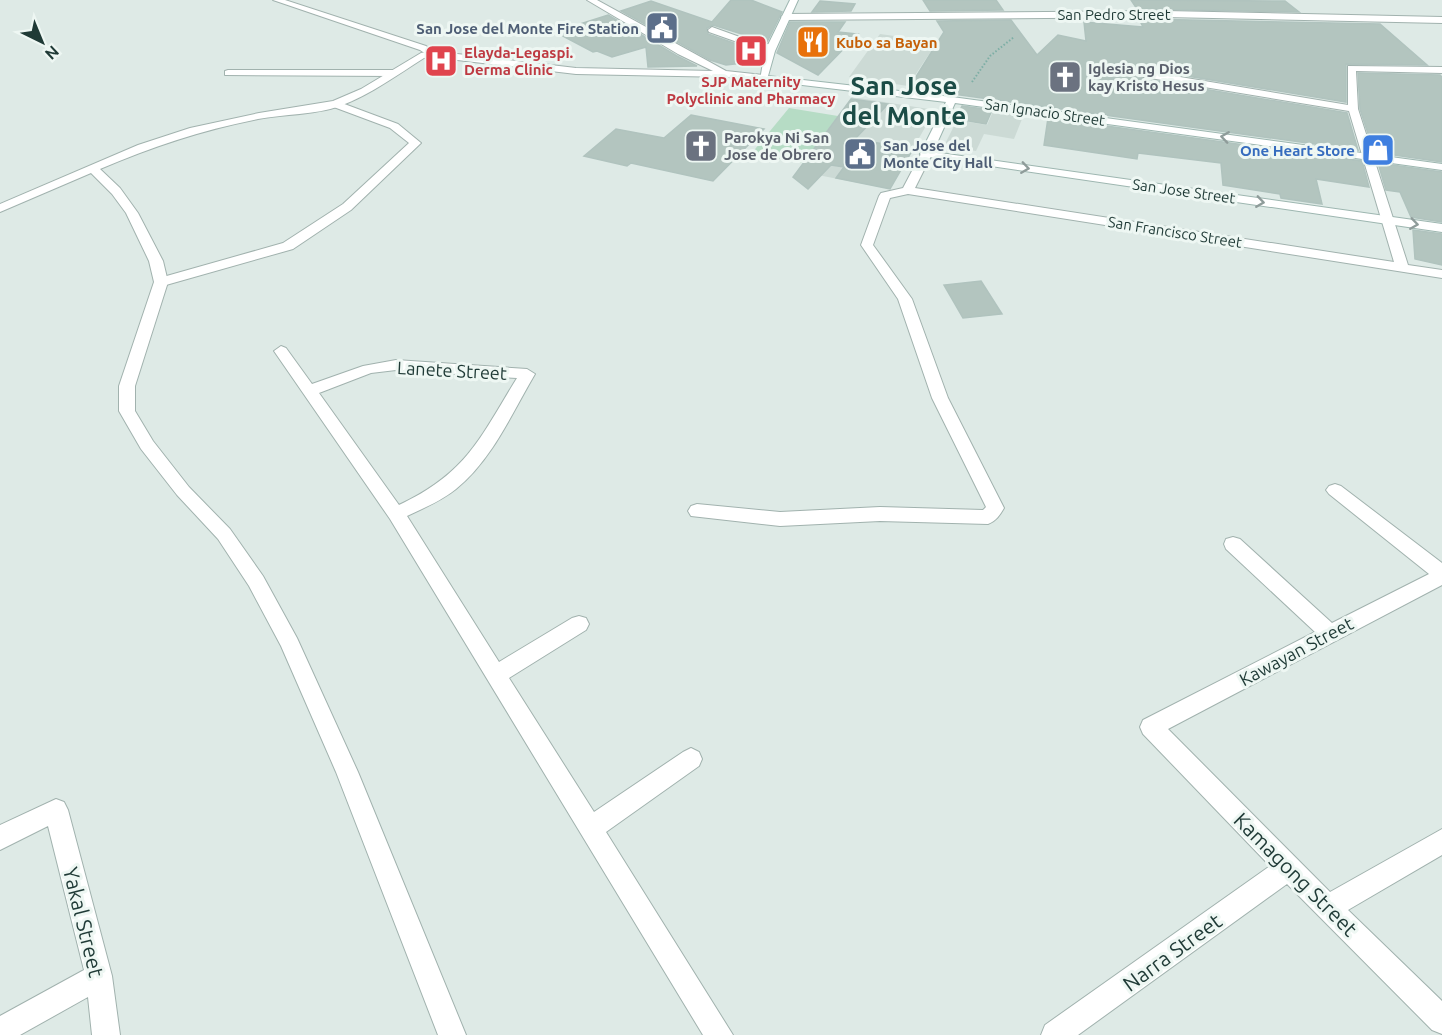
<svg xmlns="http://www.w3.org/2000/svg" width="1442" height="1035" font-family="Ubuntu,sans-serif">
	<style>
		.built { fill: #ccdad5 }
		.green { fill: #b6dcc5 }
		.building { fill: #b3c5bf; stroke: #b0c3be; stroke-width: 1.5 }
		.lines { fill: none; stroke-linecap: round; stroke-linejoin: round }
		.service-casing { stroke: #a1b2ae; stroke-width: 2 }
		.minor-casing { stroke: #a1b2ae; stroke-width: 2 }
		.tertiary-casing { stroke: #a1b2ae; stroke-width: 2 }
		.secondary-casing { stroke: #9db6b0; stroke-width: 2 }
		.path { stroke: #7daea5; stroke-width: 2; stroke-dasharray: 1.5 2; stroke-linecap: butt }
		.service { fill: #fff; fill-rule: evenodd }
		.minor { fill: #fff; fill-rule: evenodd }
		.tertiary { fill: #fff; fill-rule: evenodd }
		.secondary { fill: #fff; fill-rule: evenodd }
		.oneway { stroke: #8f9c9a }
		.labels { text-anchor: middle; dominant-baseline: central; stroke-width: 6; stroke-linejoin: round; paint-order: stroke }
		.far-street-label { font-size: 15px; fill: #1f3a36; stroke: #eef7f3 }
		.far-service-label { font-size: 15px; font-weight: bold; fill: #4e5e75; stroke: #eef7f3; text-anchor: end }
		.far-food-label { font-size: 15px; font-weight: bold; fill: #c56008; stroke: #eef7f3; text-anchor: start }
		.far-health-label { font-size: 15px; font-weight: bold; fill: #be3a42; stroke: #eef7f3; text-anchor: start }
		.far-worship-label { font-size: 15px; font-weight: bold; fill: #5b616d; stroke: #eef7f3; text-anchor: start }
		.far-shop-label { font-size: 15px; font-weight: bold; fill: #366cbe; stroke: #eef7f3; text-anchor: end }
		.street-label { font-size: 18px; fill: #1f3a36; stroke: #eef7f3 }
		.near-street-label { font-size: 21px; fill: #1f3a36; stroke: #eef7f3 }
		.far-town-label { font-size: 26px; font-weight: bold; fill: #1b4c46; stroke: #eef7f3 }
	</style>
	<rect width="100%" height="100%" fill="#deeae6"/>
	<path class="built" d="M880,34L937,42L908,86L849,77Z
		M852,97L935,110L890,189L797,171Z
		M994,109L1024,114L1014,139L984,134L976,151L944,146L957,120L987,125Z"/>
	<path class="green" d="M789,108L838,116L803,163L751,154Z"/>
	<path class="building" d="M731,0H751L782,12L767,42L713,25L707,28L708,34L742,46L763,50L743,63L726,65L710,60L621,11L651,1L712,22Z
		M923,0H996L1003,10L930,11Z
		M1131,0L1285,1L1299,12L1137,9Z
		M820,1L855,4L851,11L812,12Z
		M608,15L677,56L697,66L648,67L646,47L612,57L597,51L593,52L555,32Z
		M1143,19L1380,24L1427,65L1346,64V102L1120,65L1113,69L1120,75L1347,113L1358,150L909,88L944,32L937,21L1011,20L1037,55L1058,35L1086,41L1084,22L1143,27L1140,21H1145Z
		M790,22H845L838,32L858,34L818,75L777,53Z
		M1358,73L1440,75L1442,77V162L1374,152L1360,109Z
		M851,99L888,104L855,139L913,149L890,189L836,178L844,167L831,165L808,189L793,177Z
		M962,106L992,110L986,124L956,119Z
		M691,115L764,129L713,181L631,163L627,166L584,156L616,129L664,138Z
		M1048,118L1362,161L1369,187L1316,179L1322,204L1281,198L1280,194L1223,185L1221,163L1138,153L1137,159L1044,145Z
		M1378,163L1442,172V222L1411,217L1400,192L1386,190Z
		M1413,230L1442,234V265L1415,259Z
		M981,281L1002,314L963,318L944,285Z"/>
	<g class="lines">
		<defs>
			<path id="service" d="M712,27L748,40L777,46L772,49L743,44L709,32L708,30Z"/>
			<path id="minor" d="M273,0H285L426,46L437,54L429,56L420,50Z
				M1166,11L1442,17V23L1166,17L785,20L781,17L785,14Z
				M1348,66L1442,67V73L1356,71L1358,109L1408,265L1442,270V278L908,194L890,198L873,245L912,299L948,398L1004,508C1000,515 996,521 988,524L880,521L780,526L691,516L688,511L691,506L697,504L780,512L880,507L983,510L986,507L932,398L898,299L861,245L879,196L881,193L903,188L922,152L926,151L932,154L915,188L1394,262L1349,111L1120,73L1115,70L1120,67L1348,105Z
				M228,70H394L399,73L394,76L225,75V71Z
				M331,102H339L398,124L421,143L351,210L293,249L166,285H156L154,282L156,279L283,243L343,204L409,143L390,128L331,106Z
				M281,346L286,348L312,384L363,366L396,360L527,369L535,374C512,413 492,460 456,489C441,501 424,508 407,516L499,662L572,618L579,616L586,618L589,624L586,630L509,678L594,812L683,752L691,748L699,752L702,759L699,766L606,832L733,1035H703L390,519L274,351ZM396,370L517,378C480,438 467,473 399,505L319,393L371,373Z
				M1335,484L1341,486L1442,563V585L1168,729L1330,892L1442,829V855L1348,910L1442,1001V1034L1432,1030L1287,884L1078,1035H1041L1045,1025L1270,866L1143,734L1140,727L1143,720L1315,632L1226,549L1224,544L1226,539L1233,537L1240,539L1332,623L1429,574L1329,494L1326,490L1329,486Z
				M56,799L64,802L68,810L112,976L120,1035H92L88,997L20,1035H0V1016L84,970L48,826L0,850V825Z"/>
			<path id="tertiary" d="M587,0H597L726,71L763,75L768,78L763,81L728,77L576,74L432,57L424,58C397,75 370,95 340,106C315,115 284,114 258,119C202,130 151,147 100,169L120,188L138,213L163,261L168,282L135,386V411L153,441L189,487L230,529L263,576L297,638L358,772L466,1035H438L336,772L281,646L249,586L218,539L177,495L141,449L119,411V386L154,282L149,261L126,213L112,194L91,173L0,212V204L138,145L190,128L259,113L333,101L361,89L421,53L432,51L576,68L713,71L678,54Z"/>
			<path id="secondary" d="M790,0H798L775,51L768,76L952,97L1442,164V170L955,103L933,152L1442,224V232L922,156L920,154L946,102L760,80L765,51Z"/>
		</defs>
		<use href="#service" class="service-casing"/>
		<use href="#minor" class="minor-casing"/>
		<use href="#tertiary" class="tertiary-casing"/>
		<use href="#secondary" class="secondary-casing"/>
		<path class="path" d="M972,82L990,56L1014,37"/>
		<use href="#service" class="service"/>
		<use href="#minor" class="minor"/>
		<use href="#tertiary" class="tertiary"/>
		<use href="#secondary" class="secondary"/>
	</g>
	<defs><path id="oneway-chevron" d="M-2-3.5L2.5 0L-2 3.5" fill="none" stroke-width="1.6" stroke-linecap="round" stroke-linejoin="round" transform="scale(1.5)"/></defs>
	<g class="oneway">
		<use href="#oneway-chevron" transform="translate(1225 137) rotate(-172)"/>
		<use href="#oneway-chevron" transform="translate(1025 168) rotate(8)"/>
		<use href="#oneway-chevron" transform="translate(1260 202) rotate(8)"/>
		<use href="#oneway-chevron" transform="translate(1414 224) rotate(8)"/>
	</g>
	<defs>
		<symbol id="civic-square" viewBox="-11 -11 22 22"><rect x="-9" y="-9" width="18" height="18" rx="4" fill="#5c6f8a" stroke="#eef7f3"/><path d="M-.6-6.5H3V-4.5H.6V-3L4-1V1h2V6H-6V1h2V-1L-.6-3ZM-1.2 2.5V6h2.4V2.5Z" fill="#fff"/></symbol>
		<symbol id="restaurant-square" viewBox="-11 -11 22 22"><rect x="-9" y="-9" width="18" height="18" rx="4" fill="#e8710a" stroke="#eef7f3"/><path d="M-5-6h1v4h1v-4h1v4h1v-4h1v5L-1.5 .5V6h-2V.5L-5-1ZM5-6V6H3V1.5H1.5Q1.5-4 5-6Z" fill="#fff"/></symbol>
		<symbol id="hospital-square" viewBox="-11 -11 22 22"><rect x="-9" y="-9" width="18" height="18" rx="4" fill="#e0444e" stroke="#eef7f3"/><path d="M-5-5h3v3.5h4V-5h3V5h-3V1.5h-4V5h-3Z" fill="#fff"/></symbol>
		<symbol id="church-square" viewBox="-11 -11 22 22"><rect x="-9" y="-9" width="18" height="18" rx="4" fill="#6b7280" stroke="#eef7f3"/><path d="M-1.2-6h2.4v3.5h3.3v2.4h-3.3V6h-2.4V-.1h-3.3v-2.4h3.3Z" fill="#fff"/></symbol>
		<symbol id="shop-square" viewBox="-11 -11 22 22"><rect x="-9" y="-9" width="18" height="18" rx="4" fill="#3f7fe0" stroke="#eef7f3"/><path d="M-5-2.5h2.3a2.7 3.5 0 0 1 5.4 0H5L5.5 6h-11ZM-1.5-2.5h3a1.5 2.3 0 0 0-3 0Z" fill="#fff"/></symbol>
	</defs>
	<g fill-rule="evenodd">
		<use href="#civic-square" x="643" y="9" width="38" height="38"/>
		<use href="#restaurant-square" x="794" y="23" width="38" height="38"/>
		<use href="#hospital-square" x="732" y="32" width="38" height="38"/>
		<use href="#hospital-square" x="422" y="42" width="38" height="38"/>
		<use href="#church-square" x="1046" y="58" width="38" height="38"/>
		<use href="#church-square" x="682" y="127" width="38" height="38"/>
		<use href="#shop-square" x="1359" y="131" width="38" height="38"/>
		<use href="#civic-square" x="841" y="135" width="38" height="38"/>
	</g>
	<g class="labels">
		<g class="far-street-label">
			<text x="1114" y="14">San Pedro Street</text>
			<text transform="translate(1045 112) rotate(8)">San Ignacio Street</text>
			<text transform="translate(1184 191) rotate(8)">San Jose Street</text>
			<text transform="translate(1175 232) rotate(9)">San Francisco Street</text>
		</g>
		<g class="far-service-label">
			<text x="639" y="28">San Jose del Monte Fire Station</text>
			<text x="883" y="145" text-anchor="start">San Jose del<tspan x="883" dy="17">Monte City Hall</tspan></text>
		</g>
		<g class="far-food-label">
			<text x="836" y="42">Kubo sa Bayan</text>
		</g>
		<g class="far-health-label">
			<text x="464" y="52">Elayda-Legaspi.<tspan x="464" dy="17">Derma Clinic</tspan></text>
			<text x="751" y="81" text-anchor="middle">SJP Maternity<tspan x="751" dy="17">Polyclinic and Pharmacy</tspan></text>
		</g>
		<g class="far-worship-label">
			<text x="1088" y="68">Iglesia ng Dios<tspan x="1088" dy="17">kay Kristo Hesus</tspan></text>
			<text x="724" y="137">Parokya Ni San<tspan x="724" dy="17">Jose de Obrero</tspan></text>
		</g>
		<g class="far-shop-label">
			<text x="1355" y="150">One Heart Store</text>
		</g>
		<g class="street-label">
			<text transform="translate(452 370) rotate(3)">Lanete Street</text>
			<text transform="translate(1296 651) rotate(-28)">Kawayan Street</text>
		</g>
		<g class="near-street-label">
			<text transform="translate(1296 874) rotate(45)">Kamagong Street</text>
			<text transform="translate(84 922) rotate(76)">Yakal Street</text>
			<text transform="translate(1172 952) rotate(-36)">Narra Street</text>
		</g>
		<g class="far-town-label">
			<text x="904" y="85">San Jose<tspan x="904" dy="30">del Monte</tspan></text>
		</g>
	</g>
	<g transform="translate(42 42) rotate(137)" stroke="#eef7f3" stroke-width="4.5" paint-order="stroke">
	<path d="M0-4.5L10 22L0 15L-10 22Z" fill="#1f3a36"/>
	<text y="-9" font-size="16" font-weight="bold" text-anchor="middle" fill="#1f3a36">N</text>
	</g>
</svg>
